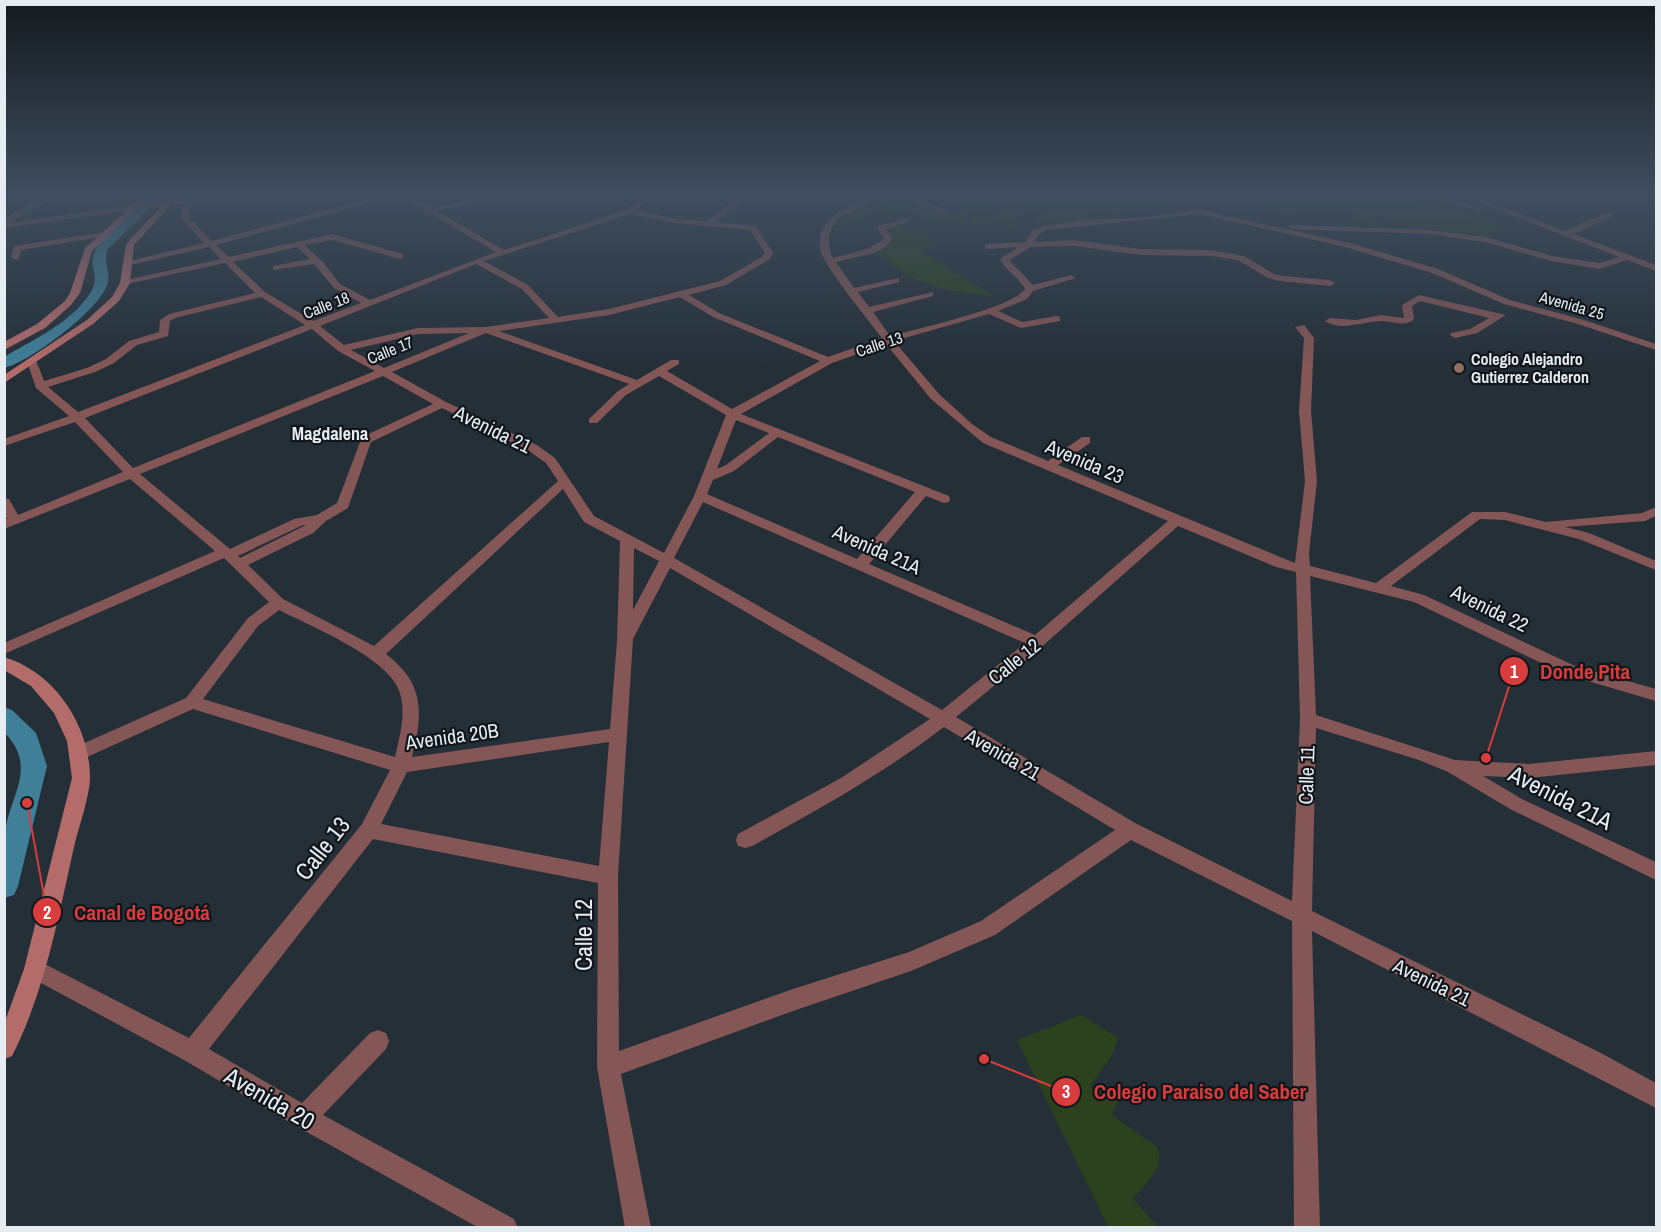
<svg xmlns="http://www.w3.org/2000/svg" width="1661" height="1232" font-family="'Archivo Narrow',sans-serif">
	<style>
		.green { fill: #2c421e }
		.lines { fill: none; stroke-linecap: round; stroke-linejoin: round }
		.canal { fill: #3f7f98; fill-rule: evenodd }
		.street { fill: #845655; fill-rule: evenodd }
		.secondary { fill: #b46c6a; fill-rule: evenodd }
		.education-dot { fill: #8d6e63; stroke: #11161a; stroke-width: 2 }
		.labels { text-anchor: middle; dominant-baseline: central; stroke-width: 4.5; stroke-linejoin: round; paint-order: stroke }
		.far-street-label { font-size: 16px; fill: #e5ecf2; stroke: #11161a }
		.far-poi-label { font-size: 16px; font-weight: bold; fill: #e5ecf2; stroke: #11161a; text-anchor: start }
		.far-neighbourhood-label { font-size: 18px; font-weight: bold; fill: #e5ecf2; stroke: #11161a }
		.street-label { font-size: 20px; fill: #e5ecf2; stroke: #11161a }
		.near-street-label { font-size: 24px; fill: #e5ecf2; stroke: #11161a }
		.leader { fill: none; stroke: #d83c3c; stroke-width: 2 }
		.callout-dot { fill: #d83c3c; stroke: #11161a; stroke-width: 2 }
		.mark-label { font-size: 18px; text-anchor: middle; font-weight: bold; fill: #fff }
		.callout-label { font-size: 21px; text-anchor: middle; font-weight: bold; fill: #d83c3c; stroke: #11161a; stroke-width: 4.5; stroke-linejoin: round; paint-order: stroke }
	</style>
	<rect width="100%" height="100%" fill="#242f38"/>
	<path class="green" d="M973,193H1387L1466,213L1498,224L1501,229L1482,237L1403,225L1379,216L1370,220L1372,224L1356,225L1350,217L1359,213L1337,207L1329,211H1320L1317,214L1297,211L1290,217L1262,205L1225,200V198L1207,196L1167,200L1179,205L1161,208L1151,205L1119,213L1126,220L1107,210L1083,207L1092,210L1083,221L1060,224L1048,219L1034,221L1037,215L1054,212L1050,206L1026,213L1012,222L1021,228L981,223L973,226L969,219L981,216L990,219L1007,208L1018,204L1007,198L982,202L993,206C987,210 981,209 975,211C969,213 966,220 960,223C942,231 918,215 902,209L887,214L880,212L839,224L838,230H832L833,222L884,200L890,202H913L959,216L968,199L954,194Z
		M905,225L904,232L928,231L927,239L935,243L922,252L995,297L947,290L908,277L874,250L892,241L884,227Z
		M1081,1015L1119,1038L1111,1057L1090,1087L1120,1097L1112,1115L1156,1146C1168,1166 1145,1184 1133,1199L1158,1227H1108L1017,1040Z"/>
	<g class="lines">
		<path class="canal" d="M153,193H165L108,249C102,262 112,272 107,285C99,310 30,362 4,368V357C33,340 70,323 89,295C102,276 89,269 93,256C101,233 135,209 153,193Z
			M4,707L12,710L36,733L47,766L18,886L14,895L4,898C4,877 1,853 5,832C11,792 38,767 4,732Z"/>
		<path class="street" d="M58,193H69L35,208L10,223L189,197L238,193L192,201L189,218L212,241L389,193H407L431,207L503,193V197L437,211L504,250L602,218L626,209L651,193H660L636,210L675,219L706,221L739,197L743,199L742,201L715,222L756,226L773,253L770,259L726,285L689,295L719,313L828,357L882,338C870,322 821,263 820,248C818,228 829,217 845,209C859,202 872,193 887,193L836,220C828,231 827,246 833,258L867,249L884,239L877,228L878,226L908,218V222L886,229L892,239L887,246L874,253L836,262L854,288L899,278V282L858,292L869,307L933,292V296L873,312L890,336C918,328 1010,309 1025,289C1018,277 1006,271 1000,259L1018,247L988,249L985,248V244L1025,242L1033,230L1044,226L1084,220L1135,218L1199,210L1350,243L1438,269L1510,300L1584,320L1656,344V350L1578,324L1504,304L1432,273L1345,247L1199,214L1046,230L1039,234L1034,242L1074,240L1141,249L1211,250L1244,256L1274,274L1282,276L1330,280L1335,283L1330,286L1279,281L1268,278L1238,260L1211,256L1141,255L1074,246L1031,247L1009,260L1033,285L1071,275L1076,278L1033,291L1027,299L998,311L1022,322L1057,316L1060,317V321L1021,328L989,314L894,341L939,394L972,424L991,437L1048,461L1082,437H1090V443L1058,465L1295,563L1305,481L1299,411L1304,338L1295,327L1304,325L1314,338L1311,411L1317,481L1309,553L1310,566L1376,583L1472,512H1505L1546,522L1642,513L1656,507V516L1645,521L1565,527L1589,533L1656,561V570L1579,539L1505,520L1480,519L1391,586L1424,595L1575,666L1656,689V701L1564,674L1414,602L1310,576L1316,715L1455,760L1529,764L1656,751V765L1529,778L1483,776L1522,799L1656,862V880L1510,809L1448,772L1419,760L1316,728L1312,911L1599,1052L1656,1083V1108L1312,931L1320,1228H1294L1292,921L1131,840L995,935L911,971L793,1011L621,1074L651,1228H625L597,1067L598,883L373,839L209,1049L302,1103L370,1033L378,1030L386,1033L389,1041L386,1049L323,1115L514,1219L518,1228H479L296,1126L184,1060L28,976L24,969L28,962L35,959L189,1038L362,824L390,770L193,709L85,758L79,760L73,758L70,753L73,748L186,698L248,618L269,602L224,558L4,654V643L215,551L130,479L4,529V520L7,519L4,514V498L9,499L18,515L123,472L75,422L4,446V439L69,416L36,388L27,362L28,360H36L44,381L87,368L106,359L129,341L159,332L160,320L169,314L255,293L225,263L122,285V281L221,259L209,247L126,266L122,263L204,243L181,218L184,203L4,228V219L29,204ZM399,195L496,252L370,300L340,284L323,262L305,245L332,240L400,259L403,258V254L332,234L229,257L216,245ZM630,214L675,223L750,230L765,253L762,257L720,281L609,309L558,317L528,285L484,261ZM297,247L310,259L273,266V270L314,264L334,288L361,303L313,321L265,292L233,262ZM476,264L522,289L549,318L486,327L418,328L344,345L320,326ZM261,297L305,325L78,412L48,387L95,372L114,363L137,345L168,336L170,321L175,318ZM680,297L713,317L820,361L732,409L667,371L679,364V360H671L637,380L499,331L609,315ZM312,329L338,351L375,371L133,468L85,418ZM469,333L384,368L351,350L418,334ZM486,333L629,384L618,391L589,419V423H597L626,395L659,376L726,415L694,496L664,553L594,516L555,458L537,445L446,402L392,372ZM886,344L931,399L983,443L1168,521L1035,635L869,564L926,496L944,503L949,502L950,499L949,496L741,414L832,363ZM383,376L433,404L362,437L337,503L317,515L294,519L230,549L140,474ZM442,408L529,451L546,463L558,481L374,646L283,599L248,565L313,533L326,521L348,508L371,442ZM736,420L769,433L726,465L717,469ZM778,437L915,492L857,559L707,494L713,480L734,471ZM563,489L584,522L620,541L617,641L610,729L412,757C423,713 425,684 386,654ZM703,502L1025,643L942,710L674,558ZM306,525L240,558L238,556L303,525ZM1178,526L1276,567L1296,572L1300,719L1292,901L1137,824L956,717L1038,650ZM634,548L659,561L633,610ZM670,568L930,719L841,778L738,834L736,840L738,846L745,848L752,846C818,810 884,773 944,727L1115,830L981,921L909,952L793,989L619,1051L618,876L633,639ZM279,610C310,626 390,658 400,693C406,715 400,735 395,757L203,699L258,626ZM609,742L599,866L381,824L407,772Z
			M892,193H903L949,211L942,213Z
			M1415,193H1428L1483,209L1479,211Z
			M1455,193H1466L1565,231L1606,213H1612V217L1573,234L1656,265V271L1627,260L1599,269L1551,261L1485,242L1428,234L1292,229L1288,227L1292,225L1428,230L1486,237L1552,256L1599,263L1619,257Z
			M104,232L108,234L107,236L21,250L18,260L11,258L14,246Z
			M1419,295L1506,315L1477,333L1455,338L1450,335L1451,333L1470,329L1489,318L1420,301L1412,306L1414,319C1405,328 1393,321 1382,321C1364,321 1341,332 1325,321L1330,318L1356,320L1381,315L1404,318L1402,305Z"/>
		<path class="secondary" d="M146,193H154L92,251L80,293L71,305L45,328L4,350V342L37,324L65,301L70,293L85,248Z
			M174,193H182L134,245L130,283L119,301L93,324L4,383V375L87,320L112,297L120,283L126,244Z
			M4,657C54,672 89,724 90,776C90,796 79,826 74,847C58,918 45,991 12,1056L4,1059V1024L24,969L72,778L67,741L54,713L31,686L4,670Z"/>
	</g>
	<linearGradient id="sky" x2="0" y2="1"><stop stop-color="#141a1f"/><stop offset="0.53" stop-color="#3f4d5e"/><stop offset="1" stop-color="#3f4d5e" stop-opacity="0"/></linearGradient>
	<rect width="1661" height="366" fill="url(#sky)"/>
	<circle class="education-dot" cx="1459" cy="368" r="6"/>
	<g class="labels">
		<g class="far-street-label">
			<text transform="translate(326 305) rotate(-21)">Calle 18</text>
			<text transform="translate(1572 305) rotate(16)">Avenida 25</text>
			<text transform="translate(879 344) rotate(-18)">Calle 13</text>
			<text transform="translate(390 350) rotate(-22)">Calle 17</text>
		</g>
		<g class="far-poi-label">
			<text x="1471" y="359">Colegio Alejandro<tspan x="1471" dy="18">Gutierrez Calderon</tspan></text>
		</g>
		<g class="far-neighbourhood-label">
			<text x="330" y="433">Magdalena</text>
		</g>
		<g class="street-label">
			<text transform="translate(493 429) rotate(26)">Avenida 21</text>
			<text transform="translate(1085 461) rotate(23)">Avenida 23</text>
			<text transform="translate(877 549) rotate(24)">Avenida 21A</text>
			<text transform="translate(1490 608) rotate(26)">Avenida 22</text>
			<text transform="translate(1014 661) rotate(-39)">Calle 12</text>
			<text transform="translate(452 736) rotate(-8)">Avenida 20B</text>
			<text transform="translate(1003 754) rotate(30)">Avenida 21</text>
			<text transform="translate(1306 775) rotate(-88)">Calle 11</text>
			<text transform="translate(1432 982) rotate(26)">Avenida 21</text>
		</g>
		<g class="near-street-label">
			<text transform="translate(1561 797) rotate(27)">Avenida 21A</text>
			<text transform="translate(322 848) rotate(-52)">Calle 13</text>
			<text transform="translate(583 935) rotate(-90)">Calle 12</text>
			<text transform="translate(270 1098) rotate(30)">Avenida 20</text>
		</g>
	</g>
	<path class="leader" d="M1486 758L1514 671M27 803L47 912M984 1059L1066 1092"/>
	<g class="callout-dot">
		<circle cx="1486" cy="758" r="6"/>
		<circle cx="27" cy="803" r="6"/>
		<circle cx="984" cy="1059" r="6"/>
		<circle cx="1514" cy="671" r="15"/>
		<circle cx="47" cy="912" r="15"/>
		<circle cx="1066" cy="1092" r="15"/>
	</g>
	<g class="mark-label">
		<text x="1514" y="678">1</text>
		<text x="47" y="919">2</text>
		<text x="1066" y="1098">3</text>
	</g>
	<g class="callout-label">
		<text x="1585" y="679">Donde Pita</text>
		<text x="142" y="920">Canal de Bogotá</text>
		<text x="1200" y="1099">Colegio Paraiso del Saber</text>
	</g>
	<rect width="1661" height="1232" fill="none" stroke="#e5ecf2" stroke-width="12"/>
</svg>
